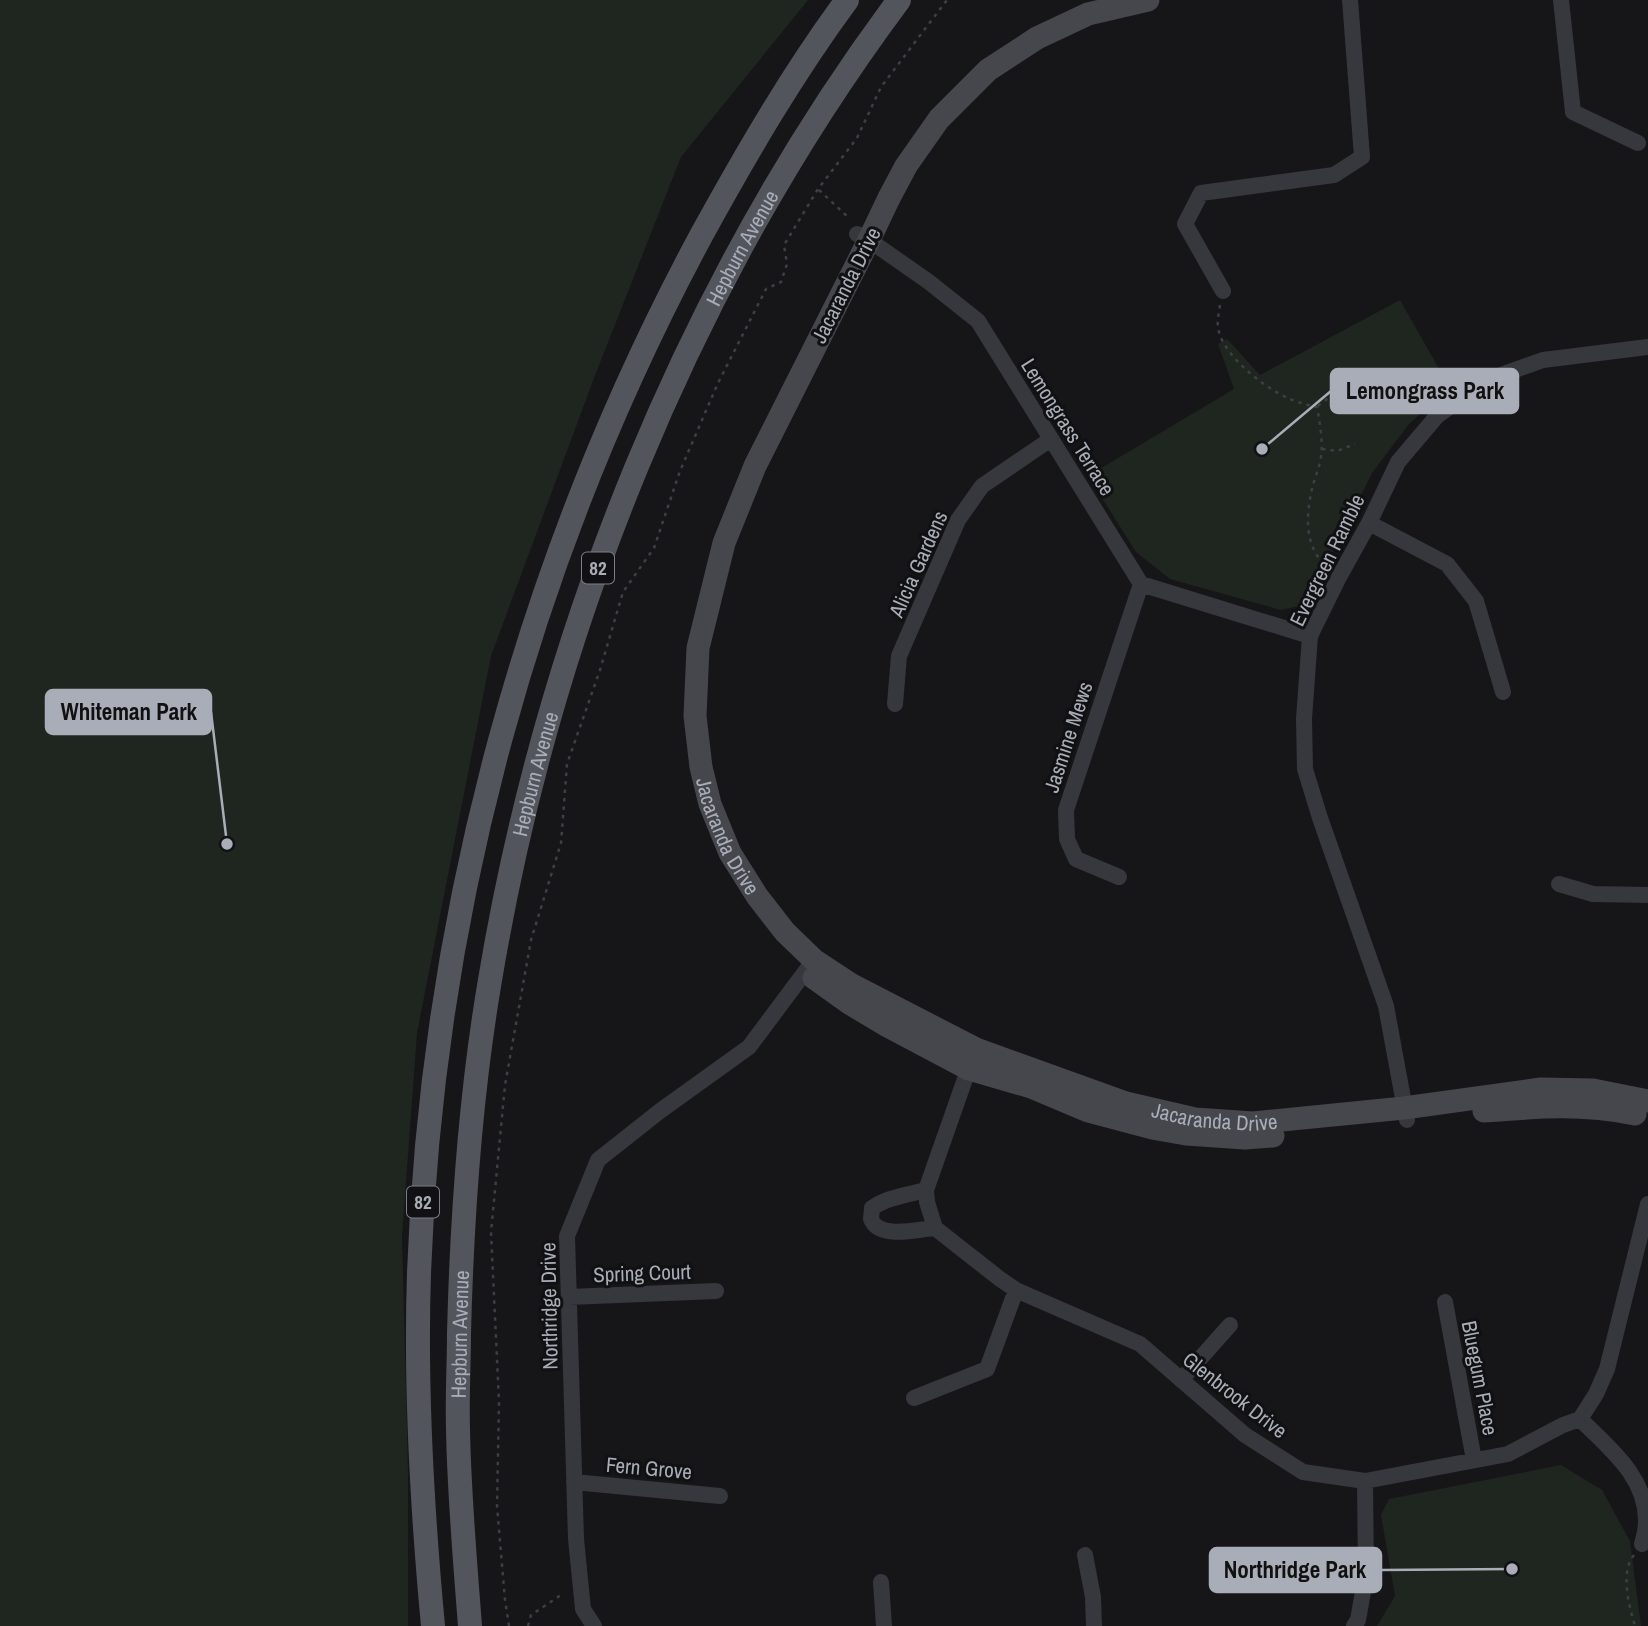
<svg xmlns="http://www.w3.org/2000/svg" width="1648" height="1626" font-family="'Archivo Narrow',sans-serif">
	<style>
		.green { fill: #1e261f }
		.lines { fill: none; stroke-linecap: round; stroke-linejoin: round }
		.path { stroke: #3d3f44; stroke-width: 2.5; stroke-dasharray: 3.5 5; stroke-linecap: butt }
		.street { stroke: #37383d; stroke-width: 16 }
		.secondary { stroke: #45474d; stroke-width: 23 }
		.primary { stroke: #53555c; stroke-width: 24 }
		.labels { text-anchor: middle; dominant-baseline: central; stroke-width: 6; stroke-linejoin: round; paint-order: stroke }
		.shield { fill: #111113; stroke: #7b7e86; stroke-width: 2 }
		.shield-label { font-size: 19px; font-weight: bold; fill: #a8adb8 }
		.street-label { font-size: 21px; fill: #a8adb8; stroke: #111113 }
		.leader { fill: none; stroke: #a8adb8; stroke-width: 2.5 }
		.callout-dot { fill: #a8adb8; stroke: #111113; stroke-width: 2.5 }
		.callout { fill: #a8adb8; stroke: #a8adb8; stroke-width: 2.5 }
		.callout-label { font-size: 23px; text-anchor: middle; font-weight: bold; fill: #111 }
	</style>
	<rect width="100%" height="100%" fill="#161618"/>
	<path class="green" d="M0,0H808L681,157L594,378L491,656L417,1033L402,1237L408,1471V1626H0Z
		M1400,300L1450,388L1409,424L1372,473L1310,599L1299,606L1281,610L1170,579L1136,552L1088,476L1234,389L1218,344L1227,339L1260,375Z
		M1561,1465L1602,1490L1630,1541L1641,1626H1377L1395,1596L1381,1515L1389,1499Z"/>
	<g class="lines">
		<path class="path" d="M819,190L850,219
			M1220,305C1219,314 1216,323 1219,332C1226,358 1266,389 1290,399C1299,403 1308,405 1317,407C1320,425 1324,444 1320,462C1318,471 1314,480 1312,489C1306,516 1304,546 1326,566
			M1318,406C1334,393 1361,375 1383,381C1395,384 1417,399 1426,407
			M1322,449L1337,451L1355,444
			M1634,1555C1620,1572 1629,1606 1635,1626
			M509,1626L505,1600L497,1506L499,1402L491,1232L505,1085L531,940L561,843L567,764L600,670L623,592L654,548L680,471L718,383L766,289L781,282L787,264L784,245L818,189L857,138L881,87L947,0
			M528,1626L531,1615L564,1593"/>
		<path class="street" d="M1561,0L1573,112L1638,143
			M857,234L869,240L929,282L978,321L1141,584L1310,636
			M1223,291L1185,224L1201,193L1334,175L1362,157L1350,0
			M1369,523L1447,564L1476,601L1503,692
			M895,704L899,656L958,520L982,486L1051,439
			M1119,877L1076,859L1067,839L1066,810L1141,584
			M1559,884L1593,894L1648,895
			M972,1059L926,1190L927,1202L935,1228L1000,1279L1016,1290L1140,1344L1245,1435L1303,1472L1365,1481L1508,1454L1563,1425L1580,1419L1596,1394L1607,1369L1648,1204
			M1407,1120L1386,1006L1320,818L1305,769L1304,719L1310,636L1339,577L1369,523L1398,462L1437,416L1487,380L1543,360L1648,347
			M926,1190C907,1195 888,1197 872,1208C872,1210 871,1217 871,1219C879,1240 918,1229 935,1228
			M569,1297L716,1291
			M1445,1302L1474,1460
			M1181,1380L1230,1325
			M914,1398L987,1369L1016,1290
			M1580,1419C1609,1448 1647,1477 1646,1522C1646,1529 1644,1537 1642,1544
			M574,1482L720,1496
			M1085,1555L1093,1597L1094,1626
			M881,1582L884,1626
			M594,1626L583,1609L576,1539L567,1236L598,1160L660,1111L749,1047L814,960
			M1354,1626L1358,1620L1366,1575L1365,1481"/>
		<g class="secondary">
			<path id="s1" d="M1148,0L1088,14L1037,38L988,70L939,119L906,166L889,198L869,240L755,466L724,543L698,648L695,716L701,767L710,804L730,853L757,896L785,932L814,960L852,985L976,1049L1126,1103L1195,1119L1253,1123L1404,1108L1541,1089L1593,1090L1648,1101"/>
			<path d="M814,978L849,1003L884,1024L969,1069L1031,1087L1088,1111L1152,1128L1186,1134L1245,1138L1273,1136"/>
			<path d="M1484,1111C1537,1107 1581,1103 1635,1114"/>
		</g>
		<g class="primary">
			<path d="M433,1626C422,1508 415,1391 419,1273C432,911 530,553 702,234C746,154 793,73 847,0"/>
			<path id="s2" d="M470,1626C465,1560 459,1494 458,1428C457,1396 459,1364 459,1333C462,1214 470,1097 490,980C548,632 688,283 899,0"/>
		</g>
	</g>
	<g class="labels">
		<g class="shield">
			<rect x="582" y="552.5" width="32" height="31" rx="5"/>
			<rect x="407" y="1186.5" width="32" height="31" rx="5"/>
		</g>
		<g class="shield-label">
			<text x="598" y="568">82</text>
			<text x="423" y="1202">82</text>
		</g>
		<g class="street-label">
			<text stroke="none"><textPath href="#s2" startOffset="1426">Hepburn Avenue</textPath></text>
			<text transform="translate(846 285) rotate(-63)">Jacaranda Drive</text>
			<text transform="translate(1068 427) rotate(58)">Lemongrass Terrace</text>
			<text transform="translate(1327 560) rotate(-64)">Evergreen Ramble</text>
			<text transform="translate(918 564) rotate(-66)">Alicia Gardens</text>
			<text transform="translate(1068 737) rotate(-72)">Jasmine Mews</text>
			<text stroke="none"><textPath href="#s2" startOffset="859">Hepburn Avenue</textPath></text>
			<text stroke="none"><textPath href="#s1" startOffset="1024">Jacaranda Drive</textPath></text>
			<text stroke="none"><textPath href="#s1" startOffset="1612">Jacaranda Drive</textPath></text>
			<text transform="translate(642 1273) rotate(-2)">Spring Court</text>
			<text transform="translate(549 1306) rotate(-91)">Northridge Drive</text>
			<text stroke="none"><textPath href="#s2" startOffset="292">Hepburn Avenue</textPath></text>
			<text transform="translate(1480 1378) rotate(79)">Bluegum Place</text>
			<text transform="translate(1235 1395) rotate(38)">Glenbrook Drive</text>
			<text transform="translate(649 1468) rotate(5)">Fern Grove</text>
		</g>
	</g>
	<path class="leader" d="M1262 449L1331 391M227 844L211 712M1512 1569L1381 1570"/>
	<g class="callout-dot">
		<circle cx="1262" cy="449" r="7"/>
		<circle cx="227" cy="844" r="7"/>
		<circle cx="1512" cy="1569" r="7"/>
	</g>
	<g class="callout">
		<rect x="1331" y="369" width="187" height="44" rx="7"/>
		<rect x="46" y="690" width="165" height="44" rx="7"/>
		<rect x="1210" y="1548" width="171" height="44" rx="7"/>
	</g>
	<g class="callout-label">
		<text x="1425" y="399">Lemongrass Park</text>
		<text x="129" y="720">Whiteman Park</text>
		<text x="1295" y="1578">Northridge Park</text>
	</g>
</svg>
